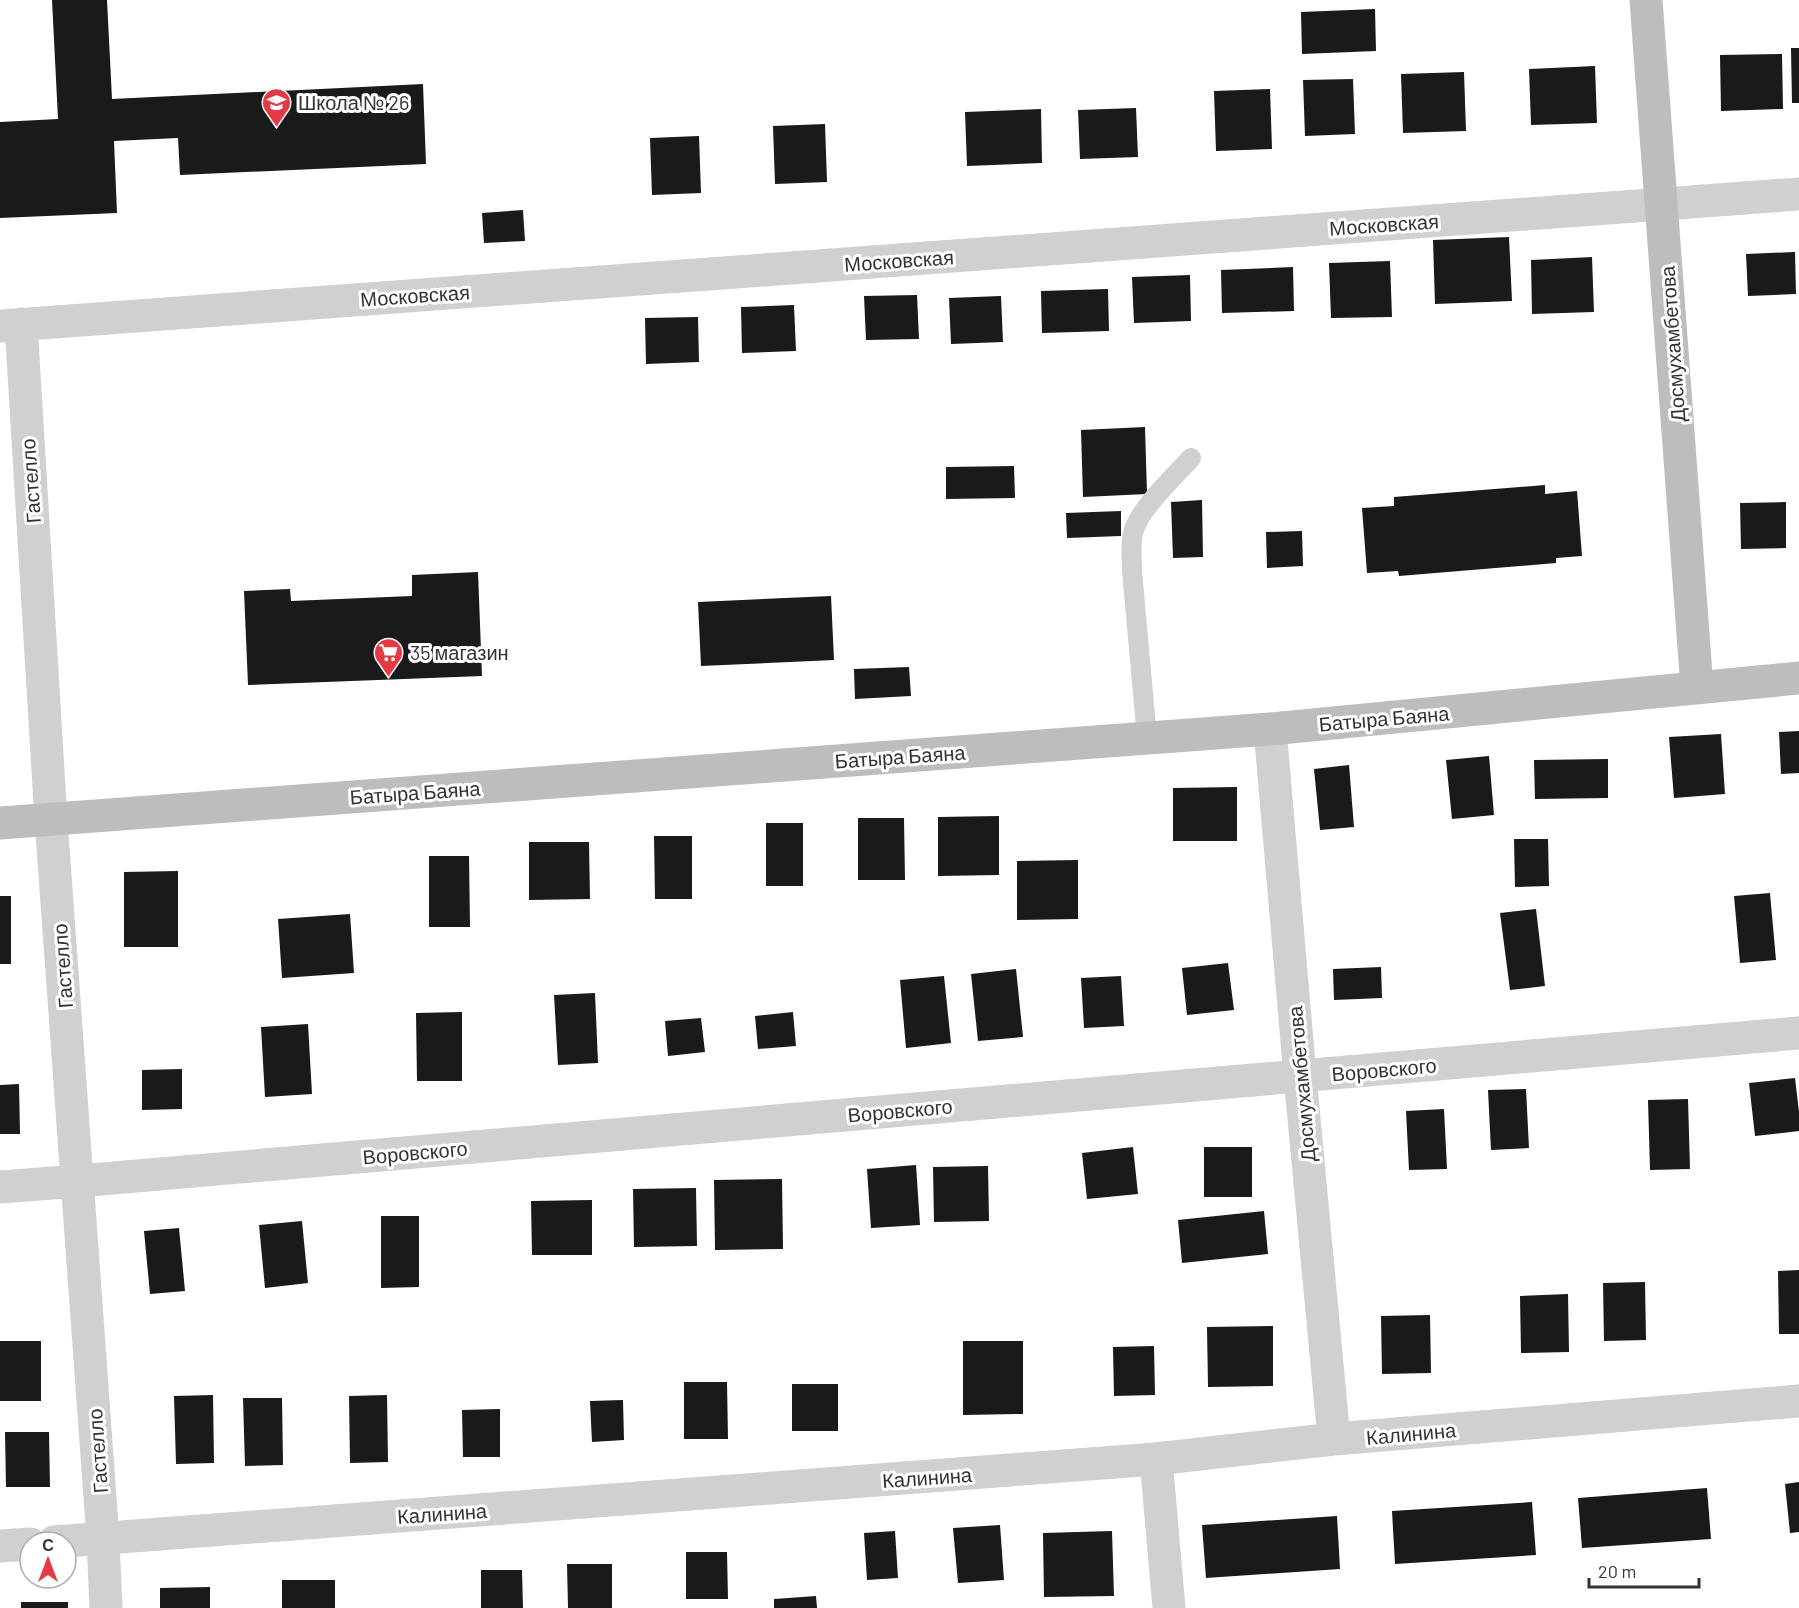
<svg xmlns="http://www.w3.org/2000/svg" width="1799" height="1608" font-family="Barlow,sans-serif">
	<style>
		.building { fill: #1a1a1a }
		.lines { fill: none; stroke-linecap: round; stroke-linejoin: round }
		.lane { stroke: #d0d0d0; stroke-width: 20 }
		.street { stroke: #d0d0d0; stroke-width: 33 }
		.secondary { stroke: #bdbdbd; stroke-width: 33 }
		.labels { text-anchor: middle; dominant-baseline: central; stroke-width: 6; stroke-linejoin: round; paint-order: stroke }
		.poi-label { font-size: 20px; fill: #333; stroke: #fff; text-anchor: start }
		.street-label { font-size: 20px; fill: #333; stroke: #fff }
	</style>
	<rect width="100%" height="100%" fill="#fff"/>
	<path class="building" d="M52,0H107L112,99L423,84L426,164L180,175L178,138L114,141L117,213L0,218V122L58,119Z
		M1375,9L1376,51L1302,54L1301,12Z
		M1791,48H1799V103H1792Z
		M1782,54L1783,109L1721,111L1720,55Z
		M1595,66L1597,123L1531,125L1529,69Z
		M1464,72L1466,131L1403,133L1401,74Z
		M1353,79L1355,134L1305,136L1303,80Z
		M1270,89L1272,149L1216,151L1214,91Z
		M1136,108L1138,157L1080,159L1078,110Z
		M1041,109L1042,163L967,166L965,112Z
		M825,124L827,182L775,184L773,126Z
		M699,136L701,193L652,195L650,138Z
		M523,210L525,241L484,243L482,213Z
		M1509,237L1512,301L1435,304L1433,240Z
		M1795,252L1796,294L1748,296L1746,254Z
		M1592,257L1594,312L1532,314L1531,260Z
		M1390,261L1392,317L1331,318L1329,263Z
		M1293,267L1294,311L1222,313L1221,270Z
		M1190,275L1191,321L1134,323L1132,277Z
		M1108,289L1109,331L1042,333L1041,291Z
		M917,295L919,339L866,340L864,296Z
		M1001,296L1003,342L951,344L949,298Z
		M794,305L796,351L742,353L741,307Z
		M698,317L699,362L646,364L645,318Z
		M1145,427L1147,494L1083,497L1081,430Z
		M1014,466L1015,498L946,499V467Z
		M1545,485V494L1577,491L1582,556L1556,558V563L1399,576L1398,571L1367,573L1362,508L1394,506V497Z
		M1202,500L1203,557L1173,558L1171,502Z
		M1786,502V548L1741,549L1740,503Z
		M1121,511V536L1067,538L1066,513Z
		M1302,531L1303,566L1267,568L1266,532Z
		M478,572L482,676L248,685L244,591L290,589L291,601L412,596V575Z
		M831,596L834,660L701,666L698,602Z
		M909,667L911,696L855,699L854,669Z
		M1799,731V773L1781,774L1779,732Z
		M1721,734L1725,794L1674,798L1669,737Z
		M1489,756L1494,815L1452,819L1446,760Z
		M1608,759V798L1535,799L1534,760Z
		M1349,765L1354,827L1320,830L1314,769Z
		M1237,787V841H1173V788Z
		M999,816V875L938,876V817Z
		M858,818H904L905,880H858Z
		M766,823H803V886H766Z
		M654,836H692V899H655Z
		M1514,839H1548L1549,886L1515,887Z
		M529,842H589L590,899L529,900Z
		M429,856H469L470,927H429Z
		M1078,860V919L1017,920V861Z
		M178,871V947H124V872Z
		M1770,893L1776,960L1740,963L1734,896Z
		M0,896H11V964H0Z
		M1536,909L1545,986L1510,990L1500,913Z
		M350,914L354,973L282,978L278,919Z
		M1228,963L1234,1010L1187,1015L1182,968Z
		M1381,967L1382,998L1334,1000L1333,969Z
		M1016,969L1023,1037L978,1041L971,974Z
		M944,976L951,1043L906,1048L900,980Z
		M1121,976L1124,1026L1084,1028L1081,978Z
		M595,993L598,1063L558,1065L554,995Z
		M462,1012V1081H417L416,1013Z
		M793,1012L796,1046L758,1049L755,1016Z
		M701,1018L705,1052L668,1056L665,1021Z
		M308,1024L312,1094L265,1097L261,1027Z
		M182,1069V1109L142,1110V1070Z
		M1795,1078L1799,1112V1131L1755,1136L1749,1083Z
		M19,1084L20,1134H0V1085Z
		M1526,1089L1529,1148L1491,1150L1488,1090Z
		M1688,1099L1690,1169L1650,1170L1648,1100Z
		M1444,1109L1447,1169L1409,1170L1406,1111Z
		M1133,1147L1138,1194L1087,1199L1082,1153Z
		M1204,1147H1252V1197H1204Z
		M916,1165L920,1225L871,1228L867,1169Z
		M988,1166L989,1221L934,1222L933,1167Z
		M782,1179L783,1249L715,1250L714,1180Z
		M696,1188L697,1246L634,1247L633,1189Z
		M592,1200V1255H532L531,1201Z
		M1264,1211L1268,1254L1182,1263L1178,1220Z
		M381,1216H419V1287L381,1288Z
		M302,1221L308,1283L265,1288L259,1225Z
		M179,1228L185,1291L150,1294L144,1231Z
		M1799,1270V1334H1779L1778,1271Z
		M1645,1282L1646,1340L1604,1341L1603,1283Z
		M1568,1294L1569,1352L1521,1353L1520,1296Z
		M1430,1315L1431,1373L1382,1374L1381,1316Z
		M1273,1326V1386L1208,1387L1207,1327Z
		M0,1341H41V1401H0Z
		M963,1341H1023V1414L963,1415Z
		M1154,1346L1155,1395L1114,1396L1113,1347Z
		M684,1382H727L728,1439H684Z
		M792,1384H838V1431H792Z
		M213,1395L214,1463L176,1464L174,1396Z
		M387,1395L388,1462L350,1463L349,1396Z
		M243,1398H282L283,1465L245,1466Z
		M623,1400L624,1440L592,1442L590,1401Z
		M500,1409V1457H463L462,1410Z
		M5,1432H49L50,1487H6Z
		M1799,1482V1532L1790,1533L1785,1484Z
		M1707,1488L1711,1539L1582,1548L1578,1498Z
		M1532,1502L1536,1555L1395,1564L1392,1511Z
		M1337,1516L1340,1569L1206,1578L1202,1525Z
		M1000,1525L1004,1580L958,1583L953,1528Z
		M895,1531L898,1578L867,1580L864,1533Z
		M1112,1531L1114,1596L1044,1597L1043,1533Z
		M686,1552H727L728,1599H686Z
		M567,1564H612V1608H568Z
		M481,1570H522L523,1608H481Z
		M282,1580H335V1608H282Z
		M210,1587V1608H160V1588Z
		M816,1596L817,1608H774V1599Z
		M21,1602H68V1608H21Z"/>
	<g class="lines">
		<path class="lane" d="M1147,738L1132,571C1132,558 1130,545 1133,533C1138,510 1175,476 1191,458"/>
		<path class="street" d="M21,324L51,820L103,1539L106,1608
			M0,326L1799,194
			M1270,729L1300,1076L1334,1439
			M0,1187L78,1181L1799,1033
			M1156,1459L1169,1608
			M54,1542L1156,1459L1334,1439L1799,1401
			M0,1546L30,1544"/>
		<path class="secondary" d="M1646,0L1697,688
			M0,823L1270,729L1799,678"/>
	</g>
	<defs>
		<symbol id="school-pin" viewBox="-11 -11 22 30"><path d="M0 17L-7.5 6A9.5 9.5 0 1 1 7.5 6Z" fill="#e63946" stroke="#fff"/><path d="M0-5L7-2L0 1L-7-2ZM-4 1L0 2.5L4 1V4Q0 6-4 4Z" fill="#fff"/></symbol>
		<symbol id="supermarket-pin" viewBox="-11 -11 22 30"><path d="M0 17L-7.5 6A9.5 9.5 0 1 1 7.5 6Z" fill="#e63946" stroke="#fff"/><path d="M-6-5.5h2.5l.6 2H6L4.5 2H-2.5L-4.4-4H-6ZM-1.5 3.2a1.3 1.3 0 1 0 .1 0ZM3 3.2a1.3 1.3 0 1 0 .1 0Z" fill="#fff"/></symbol>
	</defs>
	<g fill-rule="evenodd">
		<use href="#school-pin" x="260" y="86" width="33" height="45"/>
		<use href="#supermarket-pin" x="372" y="636" width="33" height="45"/>
	</g>
	<g class="labels">
		<g class="poi-label">
			<text x="298" y="102">Школа № 26</text>
			<text x="410" y="652">35 магазин</text>
		</g>
		<g class="street-label">
			<text transform="translate(1384 224) rotate(-4)">Московская</text>
			<text transform="translate(899 260) rotate(-4)">Московская</text>
			<text transform="translate(415 295) rotate(-4)">Московская</text>
			<text transform="translate(1672 344) rotate(-94)">Досмухамбетова</text>
			<text transform="translate(30 481) rotate(-94)">Гастелло</text>
			<text transform="translate(1384 718) rotate(-5)">Батыра Баяна</text>
			<text transform="translate(900 756) rotate(-4)">Батыра Баяна</text>
			<text transform="translate(415 792) rotate(-4)">Батыра Баяна</text>
			<text transform="translate(62 966) rotate(-94)">Гастелло</text>
			<text transform="translate(1384 1069) rotate(-5)">Воровского</text>
			<text transform="translate(1301 1084) rotate(-95)">Досмухамбетова</text>
			<text transform="translate(900 1110) rotate(-5)">Воровского</text>
			<text transform="translate(415 1152) rotate(-5)">Воровского</text>
			<text transform="translate(1411 1433) rotate(-5)">Калинина</text>
			<text transform="translate(97 1451) rotate(-94)">Гастелло</text>
			<text transform="translate(927 1477) rotate(-4)">Калинина</text>
			<text transform="translate(442 1513) rotate(-4)">Калинина</text>
		</g>
	</g>
	<g transform="translate(48 1560)"><circle r="28" fill="#ffffff" stroke="#adadad" stroke-width="1.5"/>
	<path d="M0-4.5L10 22L0 15L-10 22Z" fill="#e63946"/>
	<text y="-9" font-size="16" font-weight="bold" text-anchor="middle" fill="#333333">С</text>
	</g>
	<path d="M1589 1578v9h110v-9" fill="none" stroke="#333333" stroke-width="3"/>
	<text x="1598" y="1578" font-size="18" fill="#333333" stroke="#ffffff" stroke-width="4.5" paint-order="stroke">20 m</text>
</svg>
